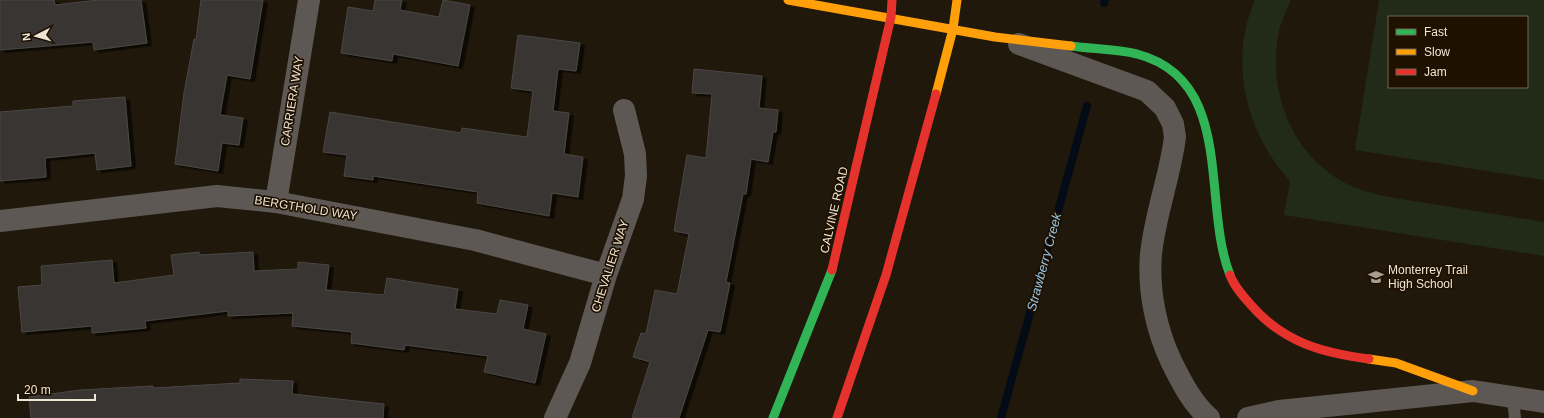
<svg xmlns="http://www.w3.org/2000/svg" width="1544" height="418" font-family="Arial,sans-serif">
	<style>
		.garden { fill: #222a18; fill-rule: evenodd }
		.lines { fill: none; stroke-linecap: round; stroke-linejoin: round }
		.stream { stroke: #030b17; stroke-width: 8 }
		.building { fill: #393432; stroke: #4a4746; filter: url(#shadow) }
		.lane { stroke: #5d5854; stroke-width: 12 }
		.street { stroke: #5d5854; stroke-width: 22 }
		.fast { stroke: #30b455; stroke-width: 9 }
		.slow { stroke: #ff9f0a; stroke-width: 9 }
		.jam { stroke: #e5322d; stroke-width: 9 }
		.labels { text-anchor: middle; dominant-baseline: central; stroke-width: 3.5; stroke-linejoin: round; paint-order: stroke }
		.street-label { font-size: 12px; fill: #efe5d5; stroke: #1f1100 }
		.poi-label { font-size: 12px; fill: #efe5d5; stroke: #1f1100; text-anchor: start }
		.water-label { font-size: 13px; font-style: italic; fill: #95c7ea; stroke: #1f1100 }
	</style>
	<defs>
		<filter id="shadow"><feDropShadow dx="4.5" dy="2.5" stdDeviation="0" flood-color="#0009"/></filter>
	</defs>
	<rect width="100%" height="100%" fill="#20180a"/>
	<path class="garden" d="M1255,0H1291C1285,14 1278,28 1277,43C1270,98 1295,157 1345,183C1359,190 1374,194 1389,197L1544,222V256L1284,215L1290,181C1246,133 1228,61 1255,0Z
		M1379,0H1544V180L1355,150ZM1389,17H1527V87H1389Z"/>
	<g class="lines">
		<path class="stream" d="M1104,3L1105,0
			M1001,418L1087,106"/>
	</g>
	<path class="building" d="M0,0H54L55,5L98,0H141L147,43L94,50L93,42L0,50Z
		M201,0H263L250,79L227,75L220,115L243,118L239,145L222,143L218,171L175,164L184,93L194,39L196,40Z
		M375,0H402L400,10L439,17L443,0L470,5L458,66L393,54L392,61L341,53L348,7L373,11Z
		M518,35L580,43L576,71L558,69L553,111L569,113L564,154L583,157L578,197L552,193L549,216L477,203L478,192L373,176V180L344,176L347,155L323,152L330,112L461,133L462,128L527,137L533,91L511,88Z
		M694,69L762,76L759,108L778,110L776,132H773L768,162L751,159L746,194H743L726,282L730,283L720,332L708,330L679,418H632L650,362L633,357L641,333L646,334L655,290L677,294L689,234L674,231L687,155L706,158L712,94L692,93Z
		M125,97L131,166L97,170L95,153L45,158L46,177L0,181V112L73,106V101Z
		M199,252V255L253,252L254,271L298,269V262L329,265L326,290L384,295L387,278L458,289L455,309L497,314L500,300L528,305L523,329L546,334L535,383L484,372L488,356L405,345L404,350L351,343L352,332L292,326L293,313L228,316V311L145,321L146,328L92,333V326L22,332L18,287L42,285L41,266L112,260L114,283L174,275L171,255Z
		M240,379L293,381L292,394L384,404L383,418H31L29,397L80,390L153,386V388L240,383Z"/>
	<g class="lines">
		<path class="lane" d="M1513,398L1515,418"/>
		<path class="street" d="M1019,44L1147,91L1165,108L1173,124L1175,137C1170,177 1155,214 1151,254C1148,291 1156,330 1172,363C1182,383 1192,403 1209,418
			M276,202L309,0
			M0,221L217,196L276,202L475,240L606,275
			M555,418L580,363L606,275L633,199L636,176L635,154L624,110
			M1248,418L1279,411L1473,391L1544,402"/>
		<path class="fast" d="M1071,46C1092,49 1116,49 1137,54C1236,80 1201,202 1230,275
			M773,418L832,270"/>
		<path class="slow" d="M788,0L995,37L1071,46
			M936,94L953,29L957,0
			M1369,359L1396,363L1473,391"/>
		<path class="jam" d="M832,270L891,17L892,0
			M1230,275C1234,286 1243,296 1251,305C1283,342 1322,353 1369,359
			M837,418L886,275L936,94"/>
	</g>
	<defs>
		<symbol id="school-bare" viewBox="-9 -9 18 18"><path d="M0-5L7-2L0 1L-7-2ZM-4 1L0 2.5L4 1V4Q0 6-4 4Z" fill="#a79d8e" stroke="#1f1100" stroke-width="2.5" paint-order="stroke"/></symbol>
	</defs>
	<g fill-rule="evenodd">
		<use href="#school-bare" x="1365" y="266" width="22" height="22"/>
	</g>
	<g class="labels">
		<g class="street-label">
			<text transform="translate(292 101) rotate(-81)">CARRIERA WAY</text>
			<text transform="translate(306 208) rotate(9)">BERGTHOLD WAY</text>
			<text transform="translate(834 210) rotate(-77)">CALVINE ROAD</text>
			<text transform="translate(610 266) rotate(-72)">CHEVALIER WAY</text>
		</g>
		<g class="poi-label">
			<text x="1388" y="270">Monterrey Trail<tspan x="1388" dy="14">High School</tspan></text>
		</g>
		<g class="water-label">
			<text transform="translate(1044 262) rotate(-75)">Strawberry Creek</text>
		</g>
	</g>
	<rect x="1388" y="16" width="140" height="72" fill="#1f1100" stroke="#726655"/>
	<rect x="1396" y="29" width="20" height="6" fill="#30b455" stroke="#726655"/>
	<text x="1424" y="36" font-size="12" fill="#efe5d5">Fast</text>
	<rect x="1396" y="49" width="20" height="6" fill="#ff9f0a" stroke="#726655"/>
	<text x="1424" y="56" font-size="12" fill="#efe5d5">Slow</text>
	<rect x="1396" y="69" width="20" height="6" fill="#e5322d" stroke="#726655"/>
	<text x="1424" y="76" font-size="12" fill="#efe5d5">Jam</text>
	<g transform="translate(36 36) rotate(264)" stroke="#1f1100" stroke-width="3" paint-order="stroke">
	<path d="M0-3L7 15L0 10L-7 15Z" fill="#efe5d5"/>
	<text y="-6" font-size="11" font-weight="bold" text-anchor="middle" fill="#efe5d5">N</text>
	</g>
	<path d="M18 394v6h77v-6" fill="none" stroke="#efe5d5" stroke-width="2"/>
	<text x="24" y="394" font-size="12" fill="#efe5d5" stroke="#1f1100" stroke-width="3" paint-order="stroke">20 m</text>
</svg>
